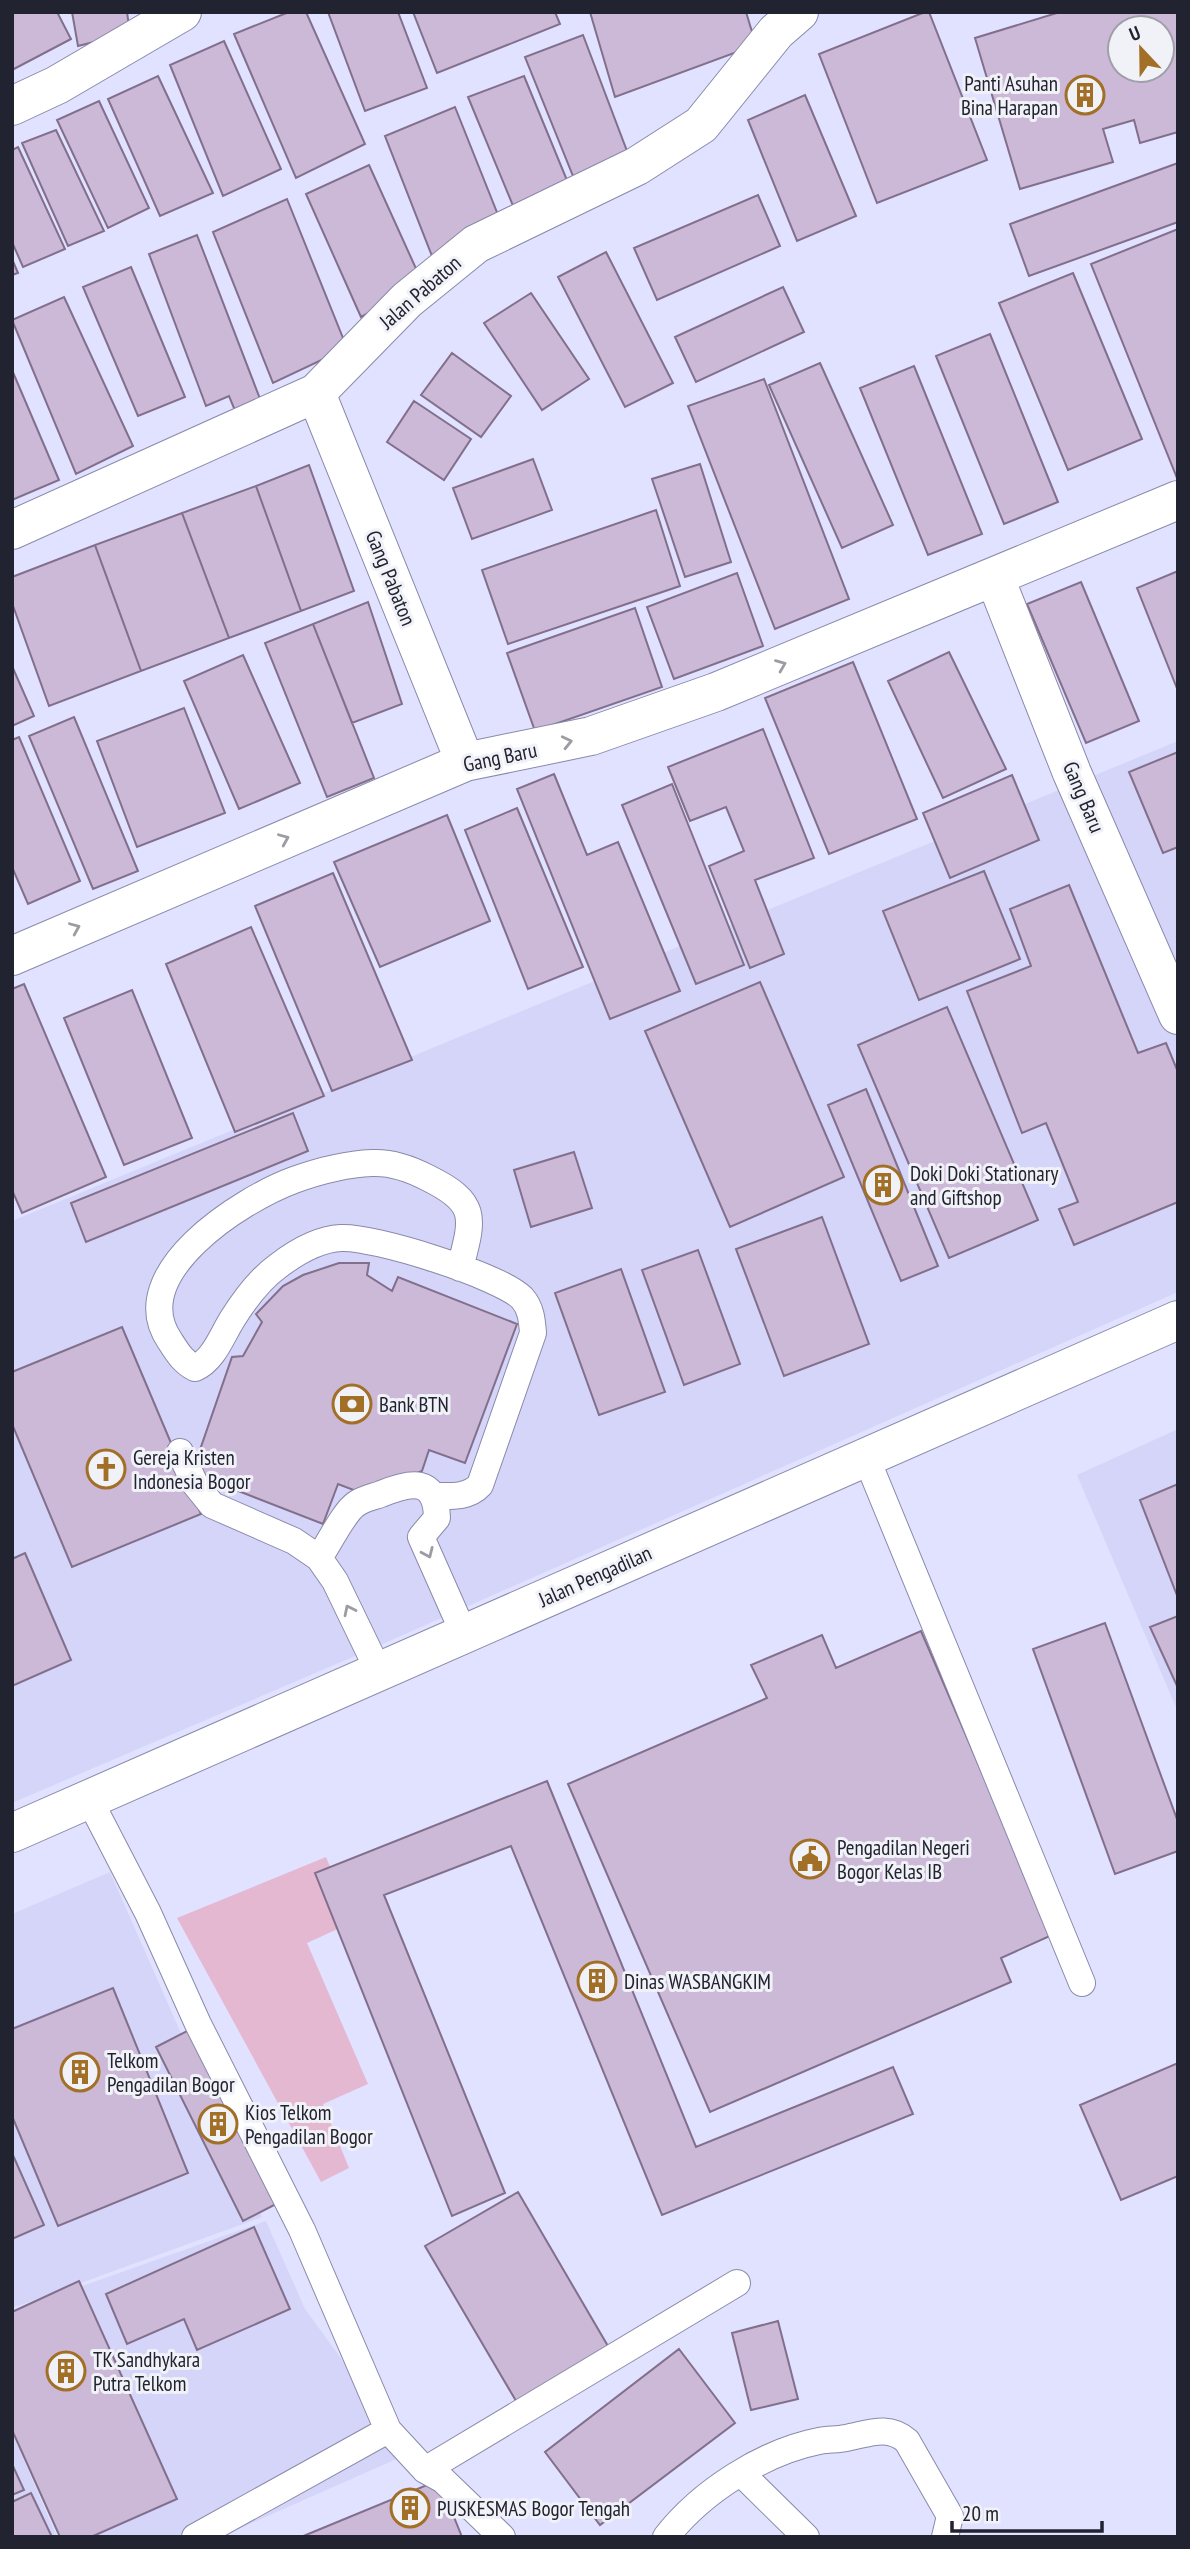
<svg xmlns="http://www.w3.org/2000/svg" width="1190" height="2549" font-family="'PT Sans Narrow',sans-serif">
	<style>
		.built { fill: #d4d5f8 }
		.green { fill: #e5b8d2 }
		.building { fill: #ccb8d7; stroke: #816f8c; stroke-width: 2; fill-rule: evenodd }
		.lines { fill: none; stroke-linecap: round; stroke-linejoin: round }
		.service-casing { stroke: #898aaa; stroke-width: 28 }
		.minor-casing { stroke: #898aaa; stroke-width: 40 }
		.tertiary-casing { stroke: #898aaa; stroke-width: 40 }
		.service { stroke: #fff; stroke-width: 26 }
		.minor { stroke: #fff; stroke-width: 38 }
		.tertiary { stroke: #fff; stroke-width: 38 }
		.oneway { stroke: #9c9ca2 }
		.labels { text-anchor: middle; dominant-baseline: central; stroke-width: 6; stroke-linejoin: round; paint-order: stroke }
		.poi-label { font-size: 21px; fill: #222330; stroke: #f1f1f8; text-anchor: start }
		.street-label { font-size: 21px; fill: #222330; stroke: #f1f1f8 }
	</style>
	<rect width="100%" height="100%" fill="#e1e2ff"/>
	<path class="built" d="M1178,741V1292L369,1650L12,1803V1221Z
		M1178,1429V1712L1077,1475Z
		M110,1872L262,2217L12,2308V1914Z
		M266,2221L305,2309L410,2453L220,2537H60L12,2430V2311Z
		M12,2433L57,2537H12Z"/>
	<path class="green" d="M326,1857L353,1922L307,1943L368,2084L323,2104L349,2168L321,2182L177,1918Z"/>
	<path class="building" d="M12,12H57L71,39L12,70Z
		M72,12H127L130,33L78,46Z
		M289,12H306L365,144L296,178L234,34Z
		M328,12H398L427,88L365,111Z
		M413,12H555L560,24L437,73Z
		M590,12H746L756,45L615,97Z
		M925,12H929L987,160L877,203L819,54Z
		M1060,12H1178V132L1140,143L1134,120L1103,129L1113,162L1020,189L975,38ZM1120,28H1162V70H1120Z
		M583,35L630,159L575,181L525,57Z
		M224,41L281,169L223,196L170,65Z
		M158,76L213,193L160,216L108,99Z
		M524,76L571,190L516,213L468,97Z
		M805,95L856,216L797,241L748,120Z
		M99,101L149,208L108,228L57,120Z
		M455,107L502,225L432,256L385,136Z
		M56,130L104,231L68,246L22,143Z
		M18,147L65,249L23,267L12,242V150Z
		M1178,163V222L1029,276L1010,224Z
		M369,165L423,284L361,317L306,194Z
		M758,195L780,246L657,300L634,248Z
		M287,199L347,348L273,383L213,232Z
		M1178,229V478H1177L1091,264Z
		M197,235L262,404L236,413L229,396L206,406L149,254Z
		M606,252L673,383L625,407L558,277Z
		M12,259L18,273L12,275Z
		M131,267L185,397L138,416L83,287Z
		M1073,273L1142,439L1068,470L999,303Z
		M783,287L804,332L696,382L675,337Z
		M531,293L589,379L542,410L484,323Z
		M64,297L133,446L76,474L12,320Z
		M990,334L1058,502L1004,524L936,356Z
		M452,353L511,396L481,437L421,395Z
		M820,363L893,525L842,548L769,385Z
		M914,366L982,534L928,555L860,388Z
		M12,370L59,480L12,500Z
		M764,379L849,599L775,629L688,406Z
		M414,401L471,439L444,480L387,442Z
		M533,459L552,510L472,539L453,488Z
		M700,464L731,562L685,577L652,479Z
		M309,465L354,591L301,611L256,486Z
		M256,486L301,611L229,638L182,513Z
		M656,510L680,586L508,644L482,570Z
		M182,513L229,638L141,671L95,545Z
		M95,545L141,671L49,706L12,603V577Z
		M1178,571V691L1137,588Z
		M737,573L763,646L674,679L647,607Z
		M1081,582L1139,721L1086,743L1027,604Z
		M368,602L402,704L352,723L313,624Z
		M635,608L662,687L535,731L507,653Z
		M313,624L374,778L327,797L265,643Z
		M949,652L1006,769L943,798L888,681Z
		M243,655L300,783L239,809L184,681Z
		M853,662L917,819L829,854L765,698Z
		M12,666L34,716L12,726Z
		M184,708L225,813L137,847L97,741Z
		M74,717L138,871L93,889L29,736Z
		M763,729L814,858L755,880L784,954L750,968L709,866L744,851L726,807L690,821L668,767Z
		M19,737L80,881L28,904L12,867V740Z
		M1178,752V847L1163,853L1129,772Z
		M554,774L587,855L618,842L680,991L610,1019L517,789Z
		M1012,775L1039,840L950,878L923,813Z
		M672,784L744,965L696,984L622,805Z
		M517,808L583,967L528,989L465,830Z
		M447,815L490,921L380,967L334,862Z
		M984,871L1020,959L919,1000L883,911Z
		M333,873L412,1060L332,1091L255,906Z
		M1069,885L1138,1053L1166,1043L1178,1072V1202L1074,1245L1059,1209L1078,1202L1046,1123L1022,1133L967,991L1031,966L1010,909Z
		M251,927L324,1096L235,1132L166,964Z
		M760,982L844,1177L730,1227L645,1031Z
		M24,984L106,1177L22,1213L12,1190V989Z
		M132,990L192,1138L124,1165L64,1018Z
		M947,1007L1038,1220L949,1258L858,1045Z
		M866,1089L938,1266L901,1281L828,1105Z
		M293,1113L308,1151L86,1242L71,1203Z
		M574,1152L592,1208L531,1227L514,1170Z
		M822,1217L869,1344L784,1376L736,1249Z
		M698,1250L740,1364L684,1385L642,1270Z
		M339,1263H369L367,1275L392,1291L398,1277L517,1324L465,1463L429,1450L422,1471L364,1494L338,1484L323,1524L192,1473L232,1357L243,1356L262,1322L256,1314L283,1286L303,1275Z
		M621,1269L665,1392L599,1415L555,1293Z
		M122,1327L201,1514L72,1567L12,1424V1372Z
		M1178,1484V1598L1140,1500Z
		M25,1553L71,1660L12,1686V1559Z
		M1178,1616V1688L1150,1627Z
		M1105,1623L1178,1822V1851L1115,1874L1033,1649Z
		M921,1631L1052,1935L1001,1958L1011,1982L710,2112L568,1784L767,1698L751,1665L822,1635L836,1668Z
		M547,1781L696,2147L893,2067L913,2114L662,2215L511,1846L384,1895L505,2193L452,2216L315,1873Z
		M113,1988L188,2173L58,2226L12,2116V2029Z
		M193,2028L280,2202L243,2221L156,2047Z
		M1178,2063V2176L1121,2200L1080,2105Z
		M12,2153L44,2225L12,2239Z
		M518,2192L612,2353L519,2406L425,2246Z
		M254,2227L290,2309L197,2350L184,2319L127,2344L106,2294Z
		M79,2281L177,2499L91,2537H60L12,2430V2312Z
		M778,2321L798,2399L751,2410L732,2333Z
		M679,2349L735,2423L600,2525L545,2452Z
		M12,2464L24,2490L12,2495Z
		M439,2480L462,2537H301Z
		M31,2493L52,2537H12V2502Z"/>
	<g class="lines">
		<defs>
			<path id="service" d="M180,1452L195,1484L212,1505L294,1541L319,1558
				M866,1457L1082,1983
				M433,1496C450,1496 468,1498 480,1485L533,1333C532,1320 531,1308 522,1298C500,1276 373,1236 341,1238C319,1239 295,1253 278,1266C260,1279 245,1299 233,1318C222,1335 214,1360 195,1368C183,1362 177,1352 170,1341C123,1274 242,1199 294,1180C319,1171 346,1164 372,1163C393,1162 411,1169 428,1178C479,1203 473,1218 460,1268
				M379,1672L335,1581L319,1558C328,1545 344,1512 356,1504C363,1499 373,1497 381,1494C410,1482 436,1476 437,1518L421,1537L464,1634
				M89,1799L148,1913L198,2024L302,2230L388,2430L425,2470L443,2480L502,2537
				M425,2470L737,2283
				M741,2473L806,2537
				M195,2537L388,2430
				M666,2537C701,2492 763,2452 819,2441C828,2439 837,2440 846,2438C868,2434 888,2424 907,2441L950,2516L945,2537"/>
			<path id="minor" d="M12,106L57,85L182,12
				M316,393L465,762
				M12,530L316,393L407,300L476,244L637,166L701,125L776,32L799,12
				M995,578L1072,773L1178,1015
				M12,956L465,762L591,736L716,692L1178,500"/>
			<path id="tertiary" d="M12,1833L1178,1320"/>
		</defs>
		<use href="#service" class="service-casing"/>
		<use href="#minor" class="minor-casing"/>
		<use href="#tertiary" class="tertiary-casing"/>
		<use href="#service" class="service"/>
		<use href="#minor" class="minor"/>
		<use href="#tertiary" class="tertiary"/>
	</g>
	<defs><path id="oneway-chevron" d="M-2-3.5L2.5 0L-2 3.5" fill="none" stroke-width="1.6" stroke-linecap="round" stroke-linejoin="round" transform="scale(1.75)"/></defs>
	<g class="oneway">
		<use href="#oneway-chevron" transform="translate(781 665) rotate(-22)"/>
		<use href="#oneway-chevron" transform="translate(567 742) rotate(-13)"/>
		<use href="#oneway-chevron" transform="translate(284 839) rotate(-23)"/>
		<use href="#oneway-chevron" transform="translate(75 928) rotate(-23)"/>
		<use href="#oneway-chevron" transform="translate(428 1553) rotate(66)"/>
		<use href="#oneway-chevron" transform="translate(349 1610) rotate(-116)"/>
	</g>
	<defs>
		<symbol id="building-ring" viewBox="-11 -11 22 22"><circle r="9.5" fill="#f1f1f8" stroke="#a16f25" stroke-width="1.5"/><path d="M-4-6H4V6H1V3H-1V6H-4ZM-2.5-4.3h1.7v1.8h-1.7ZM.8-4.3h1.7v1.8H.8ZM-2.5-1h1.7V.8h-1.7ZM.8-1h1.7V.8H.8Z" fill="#a16f25"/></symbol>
		<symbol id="bank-ring" viewBox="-11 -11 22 22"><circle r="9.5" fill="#f1f1f8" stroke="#a16f25" stroke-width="1.5"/><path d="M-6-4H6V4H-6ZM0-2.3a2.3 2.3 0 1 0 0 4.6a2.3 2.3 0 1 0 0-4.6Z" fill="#a16f25"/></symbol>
		<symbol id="church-ring" viewBox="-11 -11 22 22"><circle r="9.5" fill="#f1f1f8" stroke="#a16f25" stroke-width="1.5"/><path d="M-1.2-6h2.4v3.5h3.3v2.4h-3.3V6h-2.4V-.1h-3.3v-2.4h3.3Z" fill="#a16f25"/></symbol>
		<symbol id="civic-ring" viewBox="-11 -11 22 22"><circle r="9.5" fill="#f1f1f8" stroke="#a16f25" stroke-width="1.5"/><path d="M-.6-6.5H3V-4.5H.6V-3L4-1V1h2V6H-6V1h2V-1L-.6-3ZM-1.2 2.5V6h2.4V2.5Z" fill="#a16f25"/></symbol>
	</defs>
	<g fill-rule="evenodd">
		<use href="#building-ring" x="1063" y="73" width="44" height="44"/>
		<use href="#building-ring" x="861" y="1163" width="44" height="44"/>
		<use href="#bank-ring" x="330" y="1382" width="44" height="44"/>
		<use href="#church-ring" x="84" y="1447" width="44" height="44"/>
		<use href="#civic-ring" x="788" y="1837" width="44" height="44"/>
		<use href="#building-ring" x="575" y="1959" width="44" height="44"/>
		<use href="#building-ring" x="58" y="2050" width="44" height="44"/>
		<use href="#building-ring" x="196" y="2102" width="44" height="44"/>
		<use href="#building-ring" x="44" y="2349" width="44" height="44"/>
		<use href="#building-ring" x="388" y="2486" width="44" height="44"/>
	</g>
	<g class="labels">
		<g class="poi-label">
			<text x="1058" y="83" text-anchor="end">Panti Asuhan<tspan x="1058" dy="24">Bina Harapan</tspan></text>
			<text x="910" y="1173">Doki Doki Stationary<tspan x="910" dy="24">and Giftshop</tspan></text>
			<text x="379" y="1404">Bank BTN</text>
			<text x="133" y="1457">Gereja Kristen<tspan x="133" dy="24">Indonesia Bogor</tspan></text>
			<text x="837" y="1847">Pengadilan Negeri<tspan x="837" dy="24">Bogor Kelas IB</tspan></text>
			<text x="624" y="1981">Dinas WASBANGKIM</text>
			<text x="107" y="2060">Telkom<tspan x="107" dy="24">Pengadilan Bogor</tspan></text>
			<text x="245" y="2112">Kios Telkom<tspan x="245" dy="24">Pengadilan Bogor</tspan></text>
			<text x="93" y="2359">TK Sandhykara<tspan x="93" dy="24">Putra Telkom</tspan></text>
			<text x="437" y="2508">PUSKESMAS Bogor Tengah</text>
		</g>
		<g class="street-label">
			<text transform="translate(420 292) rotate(-41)">Jalan Pabaton</text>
			<text transform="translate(391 578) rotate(68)">Gang Pabaton</text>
			<text transform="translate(500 757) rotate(-12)">Gang Baru</text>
			<text transform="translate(1084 797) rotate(67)">Gang Baru</text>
			<text transform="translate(595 1576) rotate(-24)">Jalan Pengadilan</text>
		</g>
	</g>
	<rect width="1190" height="2549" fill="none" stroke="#222330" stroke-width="28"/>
	<g transform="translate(1141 49) rotate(338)"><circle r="33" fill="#f1f1f8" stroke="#9e9fa8" stroke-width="2"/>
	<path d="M0-5L12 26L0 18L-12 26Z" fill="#a16f25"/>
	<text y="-10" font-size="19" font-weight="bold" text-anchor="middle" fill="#222330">U</text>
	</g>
	<path d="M952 2521v10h150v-10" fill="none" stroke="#222330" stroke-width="3.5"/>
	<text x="962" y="2521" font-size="21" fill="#222330" stroke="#f1f1f8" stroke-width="5" paint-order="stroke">20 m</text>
</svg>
